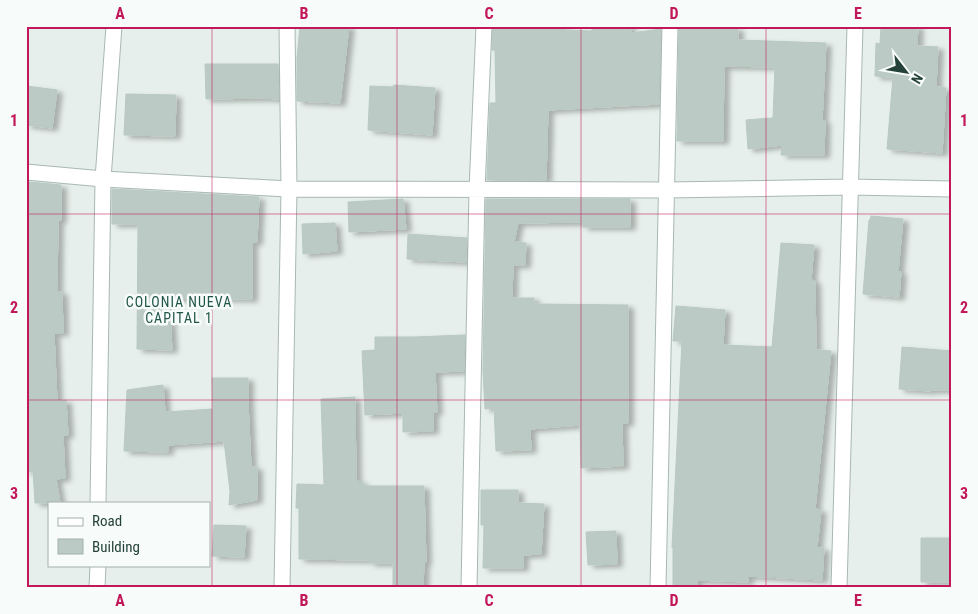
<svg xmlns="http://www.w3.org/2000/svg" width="978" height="614" font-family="'Roboto Condensed',sans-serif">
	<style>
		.building { fill: #bbcac4; stroke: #b8c9c2; filter: url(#shadow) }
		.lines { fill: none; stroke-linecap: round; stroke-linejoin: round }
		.street-casing { stroke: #a8b8b2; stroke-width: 17 }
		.street { stroke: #fff; stroke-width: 15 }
		.grid { fill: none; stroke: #c2185b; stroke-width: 1; stroke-opacity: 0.55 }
		.labels { text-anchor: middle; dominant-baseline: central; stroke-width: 5; stroke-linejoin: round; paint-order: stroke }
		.neighbourhood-label { font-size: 14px; letter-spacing: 1px; fill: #1f5548; stroke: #f7fbf9 }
		.neatline { fill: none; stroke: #c2185b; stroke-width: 2 }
		.grid-label { font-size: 16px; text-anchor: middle; font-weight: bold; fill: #c2185b }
	</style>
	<defs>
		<filter id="shadow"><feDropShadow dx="5.5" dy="3" stdDeviation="2.5" flood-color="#0004"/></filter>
	</defs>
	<rect width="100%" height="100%" fill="#e6efeb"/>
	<path class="building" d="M300,26H349L340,103L297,101V58Z
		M493,26H564V30L592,31V26H631V33L661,29L659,104L548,110L546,180H487L490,103H496L495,50H492Z
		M881,26H918L917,46L938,47L936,87L946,88L942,153L887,149L893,77L875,76L876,43L880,44Z
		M679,28H738V40L826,43L822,121H825L824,155H781L782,145L748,149L746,120L773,118L775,67L724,66L723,141H677Z
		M205,64H278L279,99L263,98L206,99Z
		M394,85L435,88L432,135L368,130L370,86L393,87Z
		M26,86L57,90L52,128L26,125Z
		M126,94L176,95L175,136L124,135Z
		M29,182L61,185V220H58L57,292H62L63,333H54L57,401L66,400L68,435H63L65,478L56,479L60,503H35L33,471L26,472V293H29Z
		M112,189L259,197L257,242H252V299L175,298L176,301H169L172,350L137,349L138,224H112Z
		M403,199L406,229L349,232L348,202Z
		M486,199H630V227H583V222L518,223L514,242L526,243L525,265H513L512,298H534V304L628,305V423H622L623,466L581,468L580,425L530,429L531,450L496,451L494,408L485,409L483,371Z
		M871,216L903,219L898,272H901L899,297L863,294L869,220H870Z
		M335,223L337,251L303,254L302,224Z
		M408,234L467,238L466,262L407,259Z
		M781,243L814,245L811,280L815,281L816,350L831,351L815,509L821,510L817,548H824L822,580L748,576V582L697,580V586H673V547L672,548L682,341H673L676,306L725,310L723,345L772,347Z
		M465,335L464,371L435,372L437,412H433V431L403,432V413L365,415L362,351L375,350V337H414Z
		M902,347L952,351V390H931V391L899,389Z
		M212,378H248V403L251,467H257V500L229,505L230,491L224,441L168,445V452L124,451L127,390L163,385L165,412L213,409Z
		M355,397L356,481L363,482V486H424L426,562H424L423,588H393V563H370V560L299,559V508H296L297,484L324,485L321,399Z
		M481,490H518V503L544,504L541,554L523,555V568H483L484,525H481Z
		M214,525L246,526L244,557L212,556Z
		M616,531L617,564L588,565L586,532Z
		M921,538H952V582H921Z"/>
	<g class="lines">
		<defs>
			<path id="street" d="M26,172L103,179L289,189L666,190L850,187L952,189
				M98,503L103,179L114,26
				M97,588L98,565
				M282,588L289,189L287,26
				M469,588L477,190L484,26
				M658,588L670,26
				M839,588L855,26"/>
		</defs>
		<use href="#street" class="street-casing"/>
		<use href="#street" class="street"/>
	</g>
	<path class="grid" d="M212,26V588M397,26V588M581,26V588M766,26V588M26,214H952M26,400H952"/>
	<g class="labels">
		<g class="neighbourhood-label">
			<text x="179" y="302">COLONIA NUEVA<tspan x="179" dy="16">CAPITAL 1</tspan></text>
		</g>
	</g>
	<rect width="978" height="614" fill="none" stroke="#f7fbf9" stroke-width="55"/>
	<rect x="48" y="502" width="162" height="65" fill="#f7fbf9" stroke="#a3b1ad"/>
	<rect x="58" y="518" width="25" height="8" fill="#ffffff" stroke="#a3b1ad"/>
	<text x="92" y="526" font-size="15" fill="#24423a">Road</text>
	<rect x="58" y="539" width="25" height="15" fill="#bbcac4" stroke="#a3b1ad"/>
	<text x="92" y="552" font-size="15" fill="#24423a">Building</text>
	<g transform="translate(906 72) rotate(121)" stroke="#f7fbf9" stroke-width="4" paint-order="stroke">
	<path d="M0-4L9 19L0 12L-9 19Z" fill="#24423a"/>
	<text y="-8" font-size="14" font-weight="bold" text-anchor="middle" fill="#24423a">N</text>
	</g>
	<rect x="28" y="28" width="922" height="558" class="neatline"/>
	<g class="grid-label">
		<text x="120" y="19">A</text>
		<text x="304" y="19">B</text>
		<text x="489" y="19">C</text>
		<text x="674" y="19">D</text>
		<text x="858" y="19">E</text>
		<text x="14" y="126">1</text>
		<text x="964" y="126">1</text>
		<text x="14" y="313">2</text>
		<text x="964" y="313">2</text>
		<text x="14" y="499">3</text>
		<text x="964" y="499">3</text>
		<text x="120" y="606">A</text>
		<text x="304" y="606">B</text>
		<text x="489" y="606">C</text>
		<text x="674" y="606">D</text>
		<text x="858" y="606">E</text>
	</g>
</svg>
